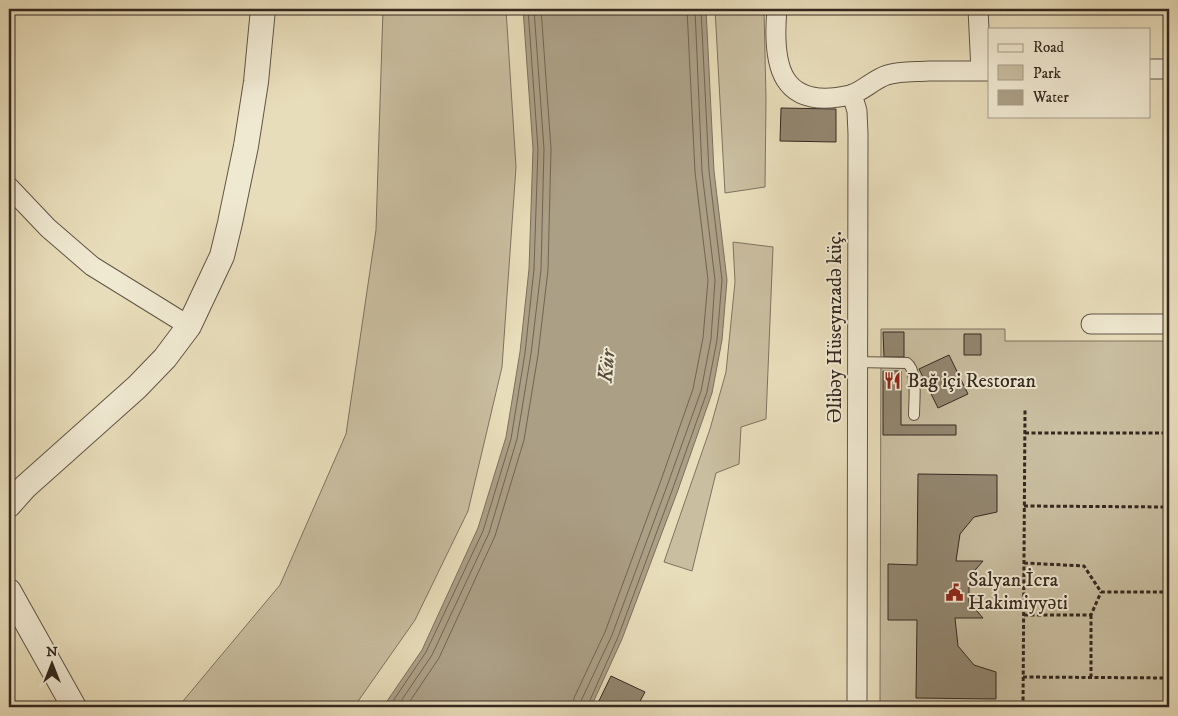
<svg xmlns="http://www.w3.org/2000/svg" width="1178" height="716" font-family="'IM FELL DW Pica',serif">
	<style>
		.green { fill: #c9bea0; stroke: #7e7360 }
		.water { fill: #ab9f86; stroke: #7b6f5d }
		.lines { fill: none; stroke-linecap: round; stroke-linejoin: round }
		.shore { stroke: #706453; stroke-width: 1 }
		.building { fill: #928670; stroke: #342820 }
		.service-casing { stroke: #615546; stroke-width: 12 }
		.minor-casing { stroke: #615546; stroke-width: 21 }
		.tertiary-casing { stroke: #615546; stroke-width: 26 }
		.path { stroke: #342820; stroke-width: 3; stroke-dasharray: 4 2.5; stroke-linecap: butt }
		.service { stroke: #f0e9d2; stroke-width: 10 }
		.minor { stroke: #f0e9d2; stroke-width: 19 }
		.tertiary { stroke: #f0e9d2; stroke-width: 24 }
		.labels { text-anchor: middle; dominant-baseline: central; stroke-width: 4; stroke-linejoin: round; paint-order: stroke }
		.street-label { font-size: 20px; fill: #342820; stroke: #f0e9d2 }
		.poi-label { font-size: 20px; fill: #342820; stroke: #f0e9d2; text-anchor: start }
		.water-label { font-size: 21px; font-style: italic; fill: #584c3f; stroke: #f0e9d2 }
	</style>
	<rect width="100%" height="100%" fill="#e8ddba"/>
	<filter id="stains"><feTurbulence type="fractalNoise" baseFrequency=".004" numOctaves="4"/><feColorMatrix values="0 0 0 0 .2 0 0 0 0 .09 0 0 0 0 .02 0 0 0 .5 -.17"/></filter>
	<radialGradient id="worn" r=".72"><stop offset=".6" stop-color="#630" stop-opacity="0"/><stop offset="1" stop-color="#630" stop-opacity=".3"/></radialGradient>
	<path class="green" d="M383,9H506L516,167L502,367L468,511L415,620L354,707H178L280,585L346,434L376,230Z
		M715,9H764L766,99L765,187L725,193Z
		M733,242L773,247L766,419L741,427L739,464L716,473L692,571L664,562L710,429L726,372L735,282Z
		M881,329H1005V341H1169V707H880Z"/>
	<path class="water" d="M523,9H706L714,171L727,280L722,340L712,393L678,490L622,639L591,707H383L422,650L478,528L506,437L520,352L529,269L533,149Z"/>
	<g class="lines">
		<path class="shore" d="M389,707L426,652L483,531L511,439L525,353L534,269L538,149L528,9
			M397,707L432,655L489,533L517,439L531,354L541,270L544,149L534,9
			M406,707L439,658L495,536L524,440L538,355L548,270L551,149L541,9
			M573,707L574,698L605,632L660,483L693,389L703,338L708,280L695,172L687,9
			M580,707L581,701L612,635L667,486L701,391L711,339L715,280L702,172L695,9
			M587,707L618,637L673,488L707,392L717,340L722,280L709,171L701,9"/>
	</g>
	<path class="building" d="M781,108L836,109V142L780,141Z
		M883,332H904V357H884Z
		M964,334H981V355H964Z
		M949,355L968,394L938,408L919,369Z
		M883,371H901V425H956V435H883Z
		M918,474L997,475V512L974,517L960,534L956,561H983L969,577V602L983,618H955L958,646L974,665L996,672V699L916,698L917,620H888V564L917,565Z
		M611,676L645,692L637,707H596Z"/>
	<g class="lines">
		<defs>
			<path id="service" d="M857,362L907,363C918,371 914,401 914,415"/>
			<path id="minor" d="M777,9C772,65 780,111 850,95C862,92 874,79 887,75C900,71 914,72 928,71C949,71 969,71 989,71
				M978,9L981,71
				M1149,69H1169
				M852,94L857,111L858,134L857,707
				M9,187L48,228L92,266L189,326
				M1091,324H1169"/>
			<path id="tertiary" d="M9,505L25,487L137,387L165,358L189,326L222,256L230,223L246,146L256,82L263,9
				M9,591L74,707"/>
		</defs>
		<use href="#service" class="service-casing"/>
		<use href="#minor" class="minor-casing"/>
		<use href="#tertiary" class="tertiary-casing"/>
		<path class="path" d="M1025,433H1169
			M1024,506L1169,507
			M1024,563L1084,566L1101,592H1169
			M1024,615H1091L1101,592
			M1091,615V677
			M1023,677L1169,678
			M1023,707L1025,410"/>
		<use href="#service" class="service"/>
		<use href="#minor" class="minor"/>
		<use href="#tertiary" class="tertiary"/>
	</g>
	<defs>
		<symbol id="restaurant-bare" viewBox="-9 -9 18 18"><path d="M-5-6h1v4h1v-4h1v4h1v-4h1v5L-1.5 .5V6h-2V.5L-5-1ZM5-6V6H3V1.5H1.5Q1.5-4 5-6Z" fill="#8f2418" stroke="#f0e9d2" stroke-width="2.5" paint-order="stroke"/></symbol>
		<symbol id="civic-bare" viewBox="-9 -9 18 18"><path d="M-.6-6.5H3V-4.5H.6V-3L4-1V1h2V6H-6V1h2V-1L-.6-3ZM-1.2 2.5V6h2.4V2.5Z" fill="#8f2418" stroke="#f0e9d2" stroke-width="2.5" paint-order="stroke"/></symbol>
	</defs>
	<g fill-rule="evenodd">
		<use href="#restaurant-bare" x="880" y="368" width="25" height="25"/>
		<use href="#civic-bare" x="942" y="580" width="25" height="25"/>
	</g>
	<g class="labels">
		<g class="street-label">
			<text transform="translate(835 327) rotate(-90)">Əlibəy Hüseynzadə küç.</text>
		</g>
		<g class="poi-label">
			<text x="907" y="381">Bağ içi Restoran</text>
			<text x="968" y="580">Salyan İcra<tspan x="968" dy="23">Hakimiyyəti</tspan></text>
		</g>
		<g class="water-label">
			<text transform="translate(607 366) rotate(-84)">Kür</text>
		</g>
	</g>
	<rect width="1178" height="716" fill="none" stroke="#e8ddba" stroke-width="30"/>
	<rect x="10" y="10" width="1158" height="696" fill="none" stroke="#342820" stroke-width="2.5"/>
	<rect x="15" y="15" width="1148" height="686" fill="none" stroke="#342820"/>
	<rect x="988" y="28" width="162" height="90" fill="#f0e9d2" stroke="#a59c8b"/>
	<rect x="998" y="44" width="25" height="8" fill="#f0e9d2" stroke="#a59c8b"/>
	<text x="1033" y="52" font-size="15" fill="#342820">Road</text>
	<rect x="998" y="65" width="25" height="15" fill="#c9bea0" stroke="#a59c8b"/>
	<text x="1033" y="78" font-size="15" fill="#342820">Park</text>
	<rect x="998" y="90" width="25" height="15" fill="#ab9f86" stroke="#a59c8b"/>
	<text x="1033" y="102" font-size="15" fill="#342820">Water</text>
	<g transform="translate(52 664)" stroke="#f0e9d2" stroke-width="4" paint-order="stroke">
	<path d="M0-4L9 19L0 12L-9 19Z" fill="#342820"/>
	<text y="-8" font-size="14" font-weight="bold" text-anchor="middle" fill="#342820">N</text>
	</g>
	<rect width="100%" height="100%" filter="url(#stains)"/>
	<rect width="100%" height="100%" fill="url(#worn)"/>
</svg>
